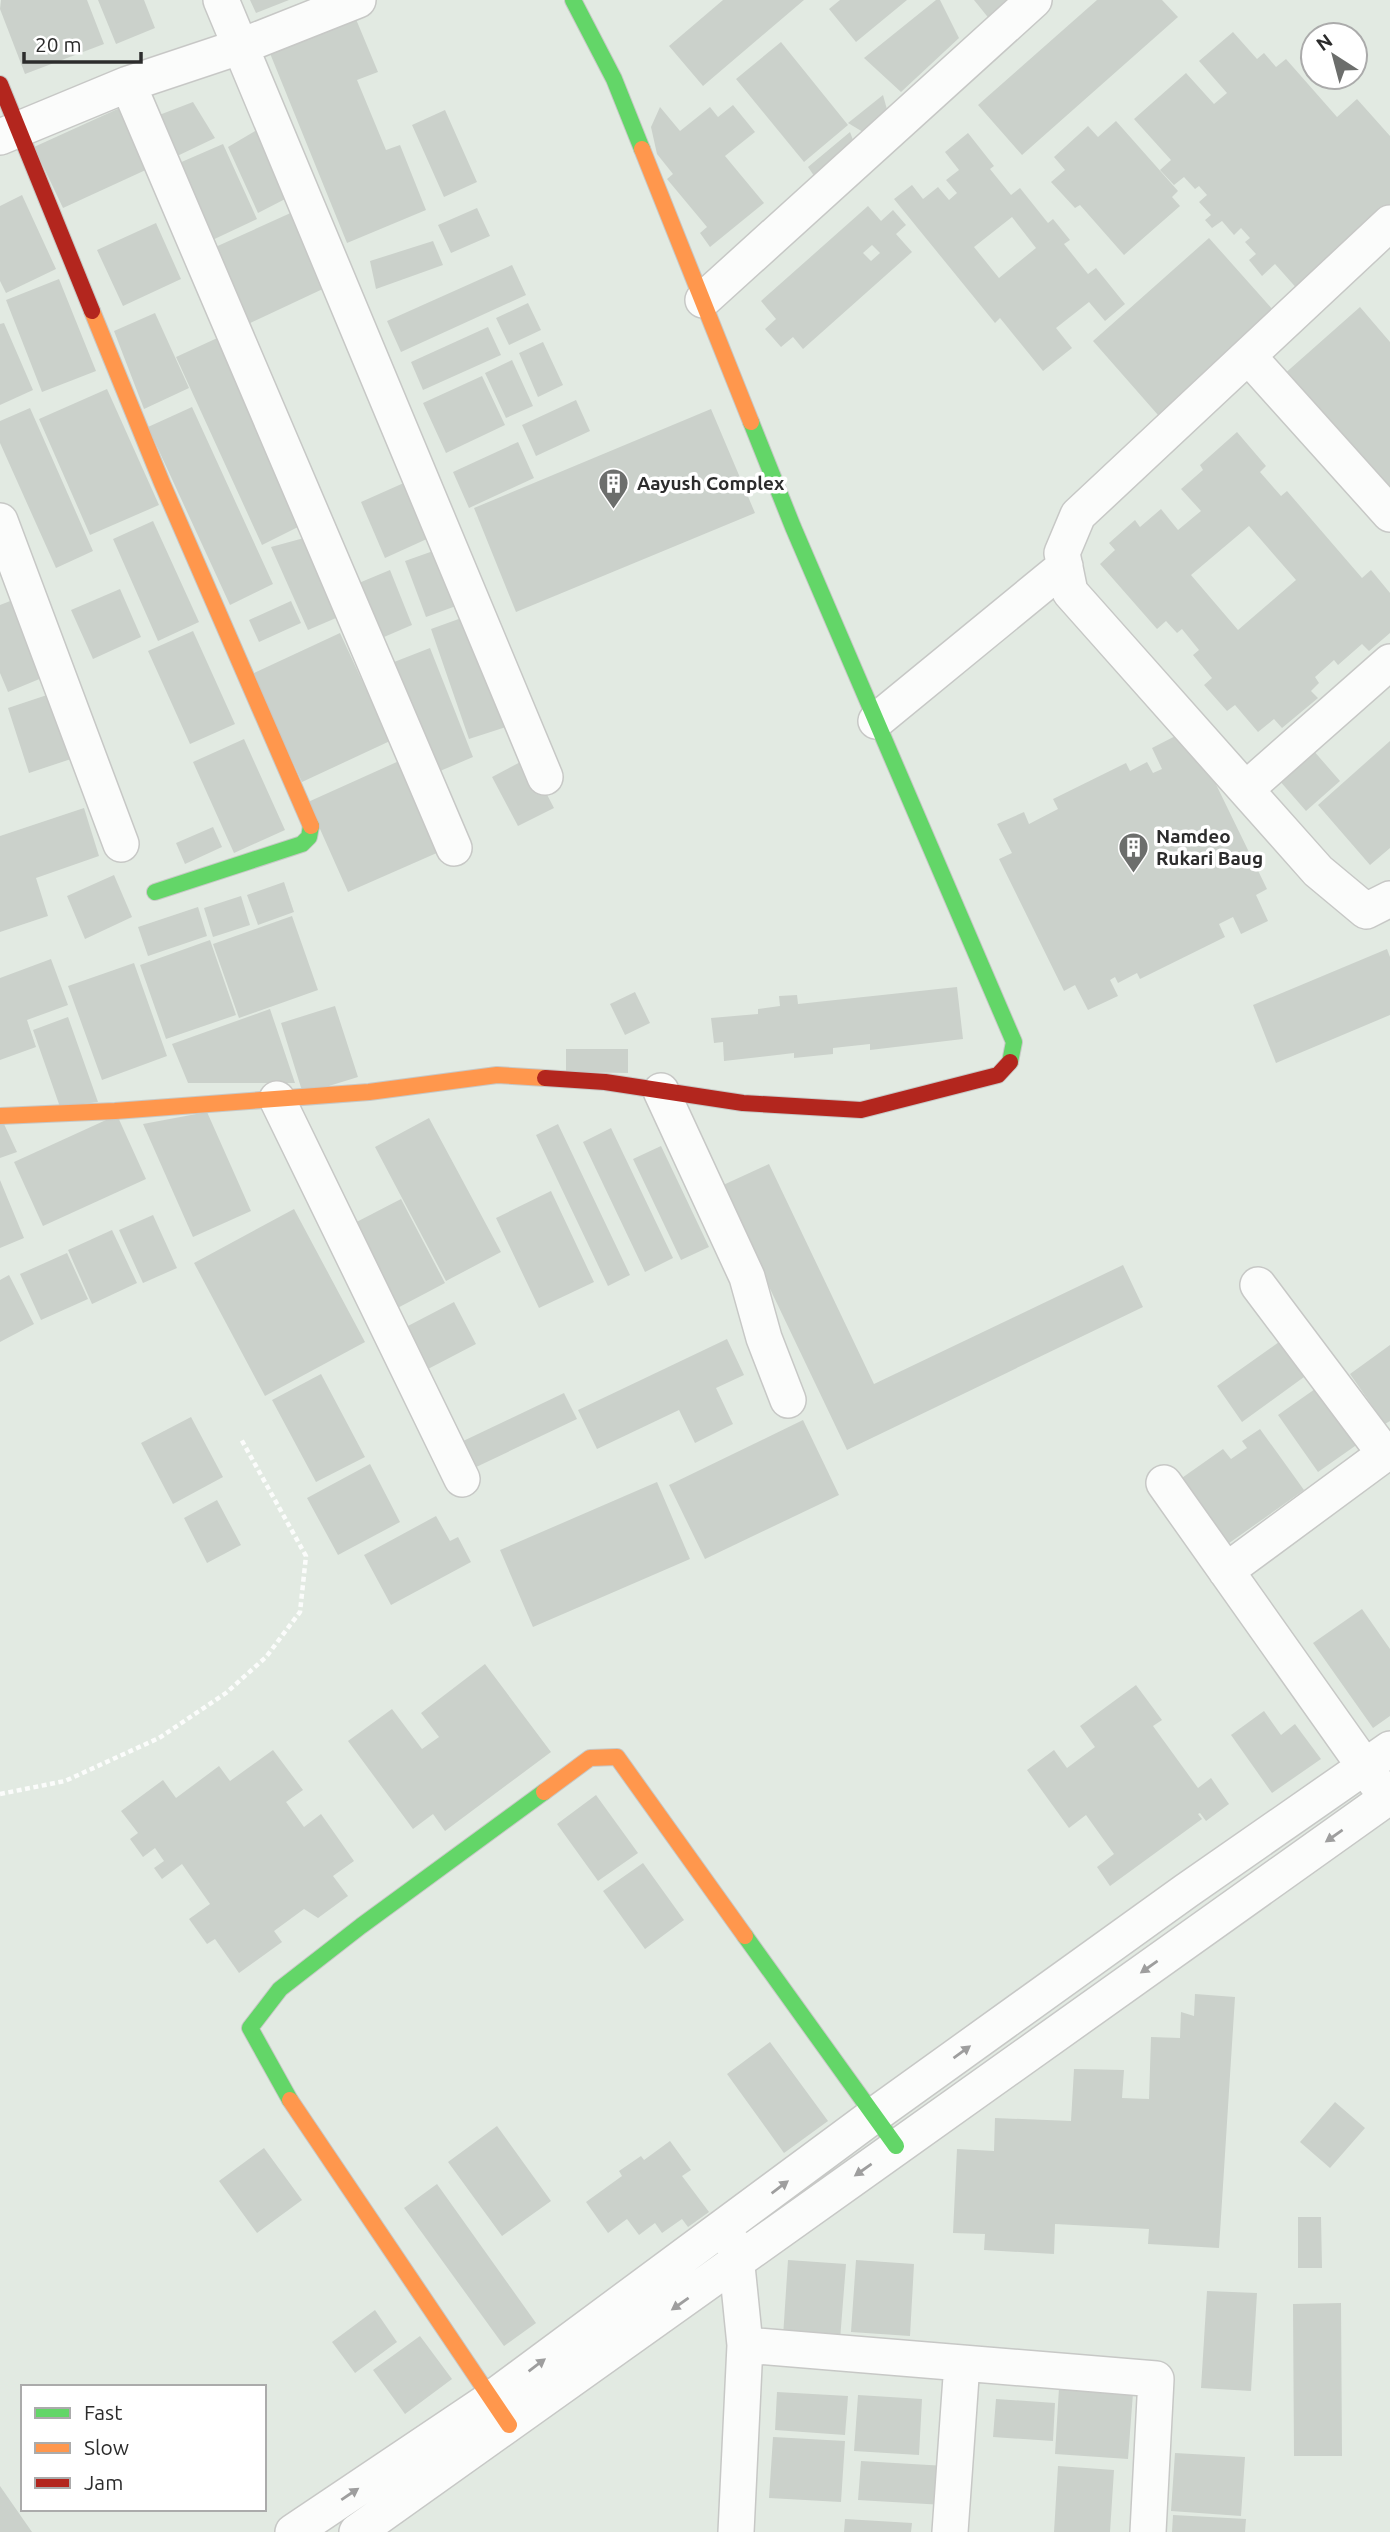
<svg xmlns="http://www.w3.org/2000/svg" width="1390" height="2532" font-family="Ubuntu,sans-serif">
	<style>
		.building { fill: #cbd1cb; fill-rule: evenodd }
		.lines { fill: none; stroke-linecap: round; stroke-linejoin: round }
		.street-casing { stroke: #c7c8c6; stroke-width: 38 }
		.fast-casing { stroke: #c7c8c6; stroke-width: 18 }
		.slow-casing { stroke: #c7c8c6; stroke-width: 18 }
		.jam-casing { stroke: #c7c8c6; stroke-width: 18 }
		.path { stroke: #fbfcfb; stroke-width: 4.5; stroke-dasharray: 5 3.5; stroke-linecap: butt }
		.street { stroke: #fbfcfb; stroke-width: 35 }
		.fast { stroke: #63d668; stroke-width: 16 }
		.slow { stroke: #ff974d; stroke-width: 16 }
		.jam { stroke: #b3261e; stroke-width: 16 }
		.oneway { fill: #9e9e9e }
		.labels { text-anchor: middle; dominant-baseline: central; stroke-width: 7; stroke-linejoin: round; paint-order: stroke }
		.poi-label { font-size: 19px; font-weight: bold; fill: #2c2c2c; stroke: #fff; text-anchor: start }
	</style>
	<rect width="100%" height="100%" fill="#e2eae2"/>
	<path class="building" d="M1,0H87L104,44L25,74L0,9Z
		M98,0H144L155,28L116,44Z
		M250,0H289L256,13Z
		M723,0H804L703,86L669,46Z
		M840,0H907L856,42L829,9Z
		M936,0H940L959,38L901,92L864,58Z
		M974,0H1017L991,21Z
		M1097,0H1162L1178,17L1022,155L978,105Z
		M353,12L378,72L357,80L386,150L400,145L426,210L347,243L267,46Z
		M1233,32L1257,59L1264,53L1276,67L1286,59L1337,117L1357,99L1390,136V213L1300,292L1275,264L1262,276L1249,260L1256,254L1245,242L1250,238L1241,228L1234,235L1222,221L1212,228L1205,220L1211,215L1199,202L1207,195L1199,186L1195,189L1184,177L1174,185L1160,170L1171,160L1134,119L1186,73L1214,104L1227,93L1199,61Z
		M781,42L848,125L804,162L736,79Z
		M883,95L888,113L868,135L848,123Z
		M193,102L215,138L173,158L154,117Z
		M733,105L755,132L725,156L764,203L710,247L700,233L707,227L667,179L673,174L657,154L651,127L660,107L680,131L710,107L718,117Z
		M122,107L150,168L63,208L34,147Z
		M445,110L477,182L444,197L412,125Z
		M1116,121L1178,191L1172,197L1180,206L1124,255L1080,205L1075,208L1051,182L1065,170L1054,157L1088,126L1098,137Z
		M260,128L289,197L258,213L228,147Z
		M850,132L856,148L819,183L808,167Z
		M968,133L994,166L990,169L1011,195L1020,188L1048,223L1053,219L1070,240L1064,244L1088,274L1096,268L1125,304L1105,321L1089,302L1056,328L1072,348L1043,371L1000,318L995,323L894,199L912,185L923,199L938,187L949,200L957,193L946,180L959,170L945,152ZM1012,217L1036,248L999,278L974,247Z
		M223,144L257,219L206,243L170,167Z
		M22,195L56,269L6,293L0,281V206Z
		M868,206L881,221L893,210L906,225L896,234L912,252L803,349L793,337L781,347L765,329L776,319L761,301ZM872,245L880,253L871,261L863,253Z
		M477,208L490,236L451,253L438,225Z
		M295,211L327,287L246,325L211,249Z
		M156,223L181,279L123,306L97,250Z
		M1209,238L1275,312L1158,415L1093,341Z
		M433,241L443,265L376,289L370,261Z
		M512,265L526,295L401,352L387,321Z
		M59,279L96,371L42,392L6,300Z
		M528,303L541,330L509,345L496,318Z
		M1360,307L1390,342V498L1282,376Z
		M155,313L189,388L144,409L114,331Z
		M4,323L33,390L0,405V324Z
		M488,327L501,355L423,390L411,362Z
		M226,334L304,524L262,545L176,357Z
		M543,342L563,385L538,397L519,353Z
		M512,360L533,406L506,418L485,373Z
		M482,376L505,425L446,453L423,403Z
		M107,389L159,505L90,535L39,419Z
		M576,400L590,431L536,456L522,425Z
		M192,407L273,584L230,605L148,427Z
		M30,408L93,551L56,568L0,443V421Z
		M711,409L755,513L516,612L474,508Z
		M1237,432L1266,466L1260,472L1281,496L1287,491L1362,578L1371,570L1390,593V633L1369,651L1362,644L1338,665L1334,660L1315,677L1319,683L1311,691L1318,698L1282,728L1274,719L1258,732L1235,705L1227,711L1204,685L1212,678L1193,655L1199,650L1182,629L1177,633L1166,621L1157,629L1100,564L1115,550L1109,543L1135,520L1140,527L1161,509L1178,530L1201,511L1181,489L1203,470L1200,465ZM1249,526L1296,580L1238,630L1191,575Z
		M518,442L534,478L469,508L453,472Z
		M406,482L429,538L385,558L361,502Z
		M153,521L199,622L158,641L113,539Z
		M304,538L343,615L308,630L271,547Z
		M436,550L456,606L426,617L405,561Z
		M390,570L412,625L377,640L354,585Z
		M120,589L141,637L93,659L71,610Z
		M23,596L54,673L8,692L0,673V605Z
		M291,601L301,623L259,642L249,620Z
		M467,616L506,727L469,739L431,629Z
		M193,631L235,724L190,744L148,651Z
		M340,633L390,741L302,782L252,674Z
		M430,648L473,757L433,774L389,664Z
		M56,692L77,757L29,773L8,708Z
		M1189,729L1267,889L1256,895L1268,921L1241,934L1233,917L1219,924L1225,937L1140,979L1137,973L1118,983L1115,977L1110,980L1118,996L1088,1010L1075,985L1064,991L999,859L1012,853L997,824L1024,812L1029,824L1058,809L1053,799L1126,763L1130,771L1147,762L1153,773L1162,769L1152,748Z
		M244,739L285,830L234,853L193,762Z
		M1390,741V848L1370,865L1318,805Z
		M1306,742L1340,781L1306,811L1272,772Z
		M528,758L554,808L518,826L492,777Z
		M399,761L439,852L348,892L308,802Z
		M84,808L99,856L36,878L48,916L0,932V836Z
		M213,827L222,847L185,864L176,843Z
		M114,875L132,917L85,939L67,896Z
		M284,882L294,912L258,925L247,895Z
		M241,896L250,925L213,937L204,908Z
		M198,907L207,936L148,956L138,927Z
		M292,916L318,990L239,1018L213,944Z
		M210,940L236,1015L166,1039L140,965Z
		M1387,949L1390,957V1015L1276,1063L1253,1005Z
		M51,959L68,1005L27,1020L36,1047L0,1060V978Z
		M134,963L167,1056L102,1080L68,986Z
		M957,987L963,1039L870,1050V1044L833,1048V1054L794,1058V1053L724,1061L723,1042L714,1043L711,1018L758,1014V1009L780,1006L779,996L797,995L798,1004Z
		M635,992L650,1023L625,1035L610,1004Z
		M335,1006L358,1077L303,1094L281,1023Z
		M270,1009L295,1083H188L172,1044Z
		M68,1017L98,1102L60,1107L33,1030Z
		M566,1049H628V1073L566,1072Z
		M207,1112L251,1211L193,1237L143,1124Z
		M117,1115L146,1179L43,1226L14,1162Z
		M429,1118L501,1252L446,1281L375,1147Z
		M4,1124L17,1152L0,1158V1125Z
		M558,1124L630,1275L608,1286L536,1135Z
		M611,1128L673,1258L645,1272L583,1142Z
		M661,1146L709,1247L681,1260L633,1159Z
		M769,1164L874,1384L1123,1265L1143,1307L847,1450L721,1186Z
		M0,1180L24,1238L0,1248Z
		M551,1191L594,1282L539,1308L496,1218Z
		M401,1199L445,1283L388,1313L343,1229Z
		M294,1209L365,1342L265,1396L194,1263Z
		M153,1215L177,1268L143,1283L119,1230Z
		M112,1230L137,1283L92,1304L68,1250Z
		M67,1253L88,1299L41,1320L20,1274Z
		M9,1275L34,1324L0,1342V1280Z
		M454,1302L476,1344L428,1369L406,1327Z
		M727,1339L744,1375L716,1388L733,1424L695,1443L679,1410L597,1449L578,1410Z
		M1279,1342L1304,1377L1242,1422L1217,1386Z
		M1390,1345V1421L1385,1424L1350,1374Z
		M321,1374L365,1457L316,1482L272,1400Z
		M1325,1382L1365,1439L1318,1472L1278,1415Z
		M564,1393L577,1419L472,1469L459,1443Z
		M191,1417L223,1477L173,1504L141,1443Z
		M803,1420L839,1495L705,1559L669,1485Z
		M1260,1429L1304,1490L1225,1546L1179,1480L1223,1449L1231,1459L1247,1448L1242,1441Z
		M370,1464L400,1522L338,1555L307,1498Z
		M657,1482L690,1559L533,1627L500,1550Z
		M217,1500L241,1545L207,1563L184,1518Z
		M436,1516L450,1541L458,1537L471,1562L391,1605L364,1555Z
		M1362,1609L1390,1649V1716L1373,1728L1313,1643Z
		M485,1664L551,1752L445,1831L433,1814L413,1829L348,1741L392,1709L422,1749L439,1737L421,1713Z
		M1136,1685L1162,1720L1153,1726L1198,1788L1211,1778L1229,1804L1206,1821L1200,1813L1198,1814L1202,1819L1110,1886L1097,1867L1114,1854L1086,1815L1069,1828L1027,1770L1054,1750L1067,1768L1095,1747L1080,1726Z
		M1264,1711L1281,1735L1295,1724L1321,1759L1272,1793L1231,1735Z
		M273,1750L303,1790L286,1802L304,1827L321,1814L354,1861L333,1876L348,1896L318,1918L304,1909L274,1931L282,1942L239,1973L215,1939L207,1944L189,1919L210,1904L182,1864L162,1879L154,1868L164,1861L155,1848L143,1857L130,1839L138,1833L121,1811L163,1780L176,1798L219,1766L230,1781Z
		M596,1795L638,1853L598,1881L557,1824Z
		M643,1863L684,1920L645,1949L603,1891Z
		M1195,1994L1235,1997L1219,2248L1148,2244L1149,2229L1055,2224L1054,2254L984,2250L985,2234L953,2233L957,2149L994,2151L995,2118L1071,2121L1074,2069L1124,2070L1122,2098L1149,2099L1151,2037L1180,2038L1181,2012L1194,2016Z
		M770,2042L828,2121L784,2153L727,2074Z
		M1335,2102L1365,2128L1330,2168L1300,2142Z
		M497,2126L551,2201L502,2236L448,2162Z
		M670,2141L691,2170L682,2176L709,2212L688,2227L682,2219L662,2233L655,2223L639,2235L627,2219L608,2233L586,2202L622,2176L619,2171L641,2156L644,2160Z
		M264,2148L302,2200L257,2233L219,2181Z
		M437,2184L536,2323L504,2346L404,2208Z
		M1298,2217H1321L1322,2268H1298Z
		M788,2260L846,2264L840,2340L783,2337Z
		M856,2260L914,2264L910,2336L851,2332Z
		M1207,2291L1257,2293L1251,2391L1201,2388Z
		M1341,2303L1342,2456H1294L1293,2304Z
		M375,2310L397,2342L355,2373L332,2342Z
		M420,2336L452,2379L405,2414L373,2370Z
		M1059,2388L1133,2393L1128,2459L1055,2454Z
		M777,2392L848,2396L845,2435L775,2430Z
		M858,2395L922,2399L919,2455L854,2451Z
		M996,2399L1055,2403L1053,2441L993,2437Z
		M773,2437L845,2441L841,2502L769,2498Z
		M1175,2453L1245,2457L1241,2516L1171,2511Z
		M861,2461L946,2466L944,2505L858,2500Z
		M1058,2466L1114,2470L1110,2532H1054Z
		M0,2486L32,2532H0Z
		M1173,2515L1246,2519L1245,2532H1172Z
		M845,2519L912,2523L911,2532H844Z"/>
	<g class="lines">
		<defs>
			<path id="street" d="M221,0L545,777
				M128,84L454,848
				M0,137L128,84L242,46L358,0
				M1390,223L1078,515L1062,553L1070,592L1318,871L1366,911L1390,899
				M703,300L1034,0
				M1248,356L1390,514
				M0,521L121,844
				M876,721L1065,566
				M1246,789L1390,662
				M661,1091L747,1277L764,1338L788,1400
				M277,1099L462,1479
				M1258,1285L1385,1454
				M1164,1483L1377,1784
				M1226,1571L1390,1450
				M735,2246L745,2345L736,2532
				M745,2345L1156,2379L1148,2532
				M293,2532L491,2399L873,2116L1186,1891L1390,1749
				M357,2532C702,2288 1045,2040 1390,1796
				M950,2532L962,2363"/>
			<path id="fast" d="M573,0L614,79L642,149
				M751,422L793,527L1014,1042L1010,1062
				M155,892L302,844L309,837L311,826
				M745,1936L896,2146
				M290,2100L250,2028L280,1989L361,1926L544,1792"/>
			<path id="slow" d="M642,149L751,422
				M92,311L162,483L311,826
				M0,1116L115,1111L369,1092L497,1075L545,1078
				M544,1792L590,1758L617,1757L745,1936
				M290,2100L509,2425"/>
			<path id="jam" d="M0,84L92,311
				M545,1078L605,1082L743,1103L861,1110L998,1075L1010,1062"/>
		</defs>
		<use href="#street" class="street-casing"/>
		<use href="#fast" class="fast-casing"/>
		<use href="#slow" class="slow-casing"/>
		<use href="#jam" class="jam-casing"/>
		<path class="path" d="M0,1794L65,1781L159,1738L226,1693L266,1657L300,1612L306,1556L241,1439"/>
		<use href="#street" class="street"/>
		<use href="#fast" class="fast"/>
		<use href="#slow" class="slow"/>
		<use href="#jam" class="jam"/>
	</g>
	<defs><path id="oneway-solid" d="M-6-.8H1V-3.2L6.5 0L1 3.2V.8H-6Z" transform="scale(1.75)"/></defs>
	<g class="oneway">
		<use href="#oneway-solid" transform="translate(1334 1836) rotate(145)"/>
		<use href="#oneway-solid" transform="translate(1149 1967) rotate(145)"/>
		<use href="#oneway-solid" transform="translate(962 2052) rotate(-36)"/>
		<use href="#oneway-solid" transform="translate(863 2170) rotate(145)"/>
		<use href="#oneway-solid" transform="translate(780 2187) rotate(-37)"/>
		<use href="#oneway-solid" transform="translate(680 2304) rotate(145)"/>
		<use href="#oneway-solid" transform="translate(537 2365) rotate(-37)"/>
		<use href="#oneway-solid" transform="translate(350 2494) rotate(-34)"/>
	</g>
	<defs>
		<symbol id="building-pin" viewBox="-11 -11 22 30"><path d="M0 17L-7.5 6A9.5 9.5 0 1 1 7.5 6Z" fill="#6c6e6c" stroke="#fff"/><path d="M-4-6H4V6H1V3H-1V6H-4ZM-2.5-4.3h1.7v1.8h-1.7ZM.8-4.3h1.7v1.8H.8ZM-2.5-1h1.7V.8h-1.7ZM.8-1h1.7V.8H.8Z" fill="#fff"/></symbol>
	</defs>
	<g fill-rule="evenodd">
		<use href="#building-pin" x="596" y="466" width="35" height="47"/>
		<use href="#building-pin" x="1116" y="830" width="35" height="47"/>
	</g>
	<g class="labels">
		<g class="poi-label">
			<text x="637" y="483">Aayush Complex</text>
			<text x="1156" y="836">Namdeo<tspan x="1156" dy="22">Rukari Baug</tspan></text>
		</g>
	</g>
	<rect x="21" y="2385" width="245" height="126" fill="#ffffff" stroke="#ababab" stroke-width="2"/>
	<rect x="35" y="2408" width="35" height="10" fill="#63d668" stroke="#ababab" stroke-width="2"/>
	<text x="84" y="2420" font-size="21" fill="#2c2c2c">Fast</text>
	<rect x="35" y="2443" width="35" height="10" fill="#ff974d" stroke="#ababab" stroke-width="2"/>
	<text x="84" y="2455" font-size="21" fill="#2c2c2c">Slow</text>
	<rect x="35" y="2478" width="35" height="10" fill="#b3261e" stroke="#ababab" stroke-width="2"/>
	<text x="84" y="2490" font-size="21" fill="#2c2c2c">Jam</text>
	<g transform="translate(1334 56) rotate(324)"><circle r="33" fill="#ffffff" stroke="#ababab" stroke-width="2"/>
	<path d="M0-5L12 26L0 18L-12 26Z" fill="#6c6e6c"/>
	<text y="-10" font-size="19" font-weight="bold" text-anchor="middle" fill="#2c2c2c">N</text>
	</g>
	<path d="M24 52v10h117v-10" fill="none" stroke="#2c2c2c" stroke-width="3.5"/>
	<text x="35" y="52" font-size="21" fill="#2c2c2c" stroke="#ffffff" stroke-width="5" paint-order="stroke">20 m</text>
</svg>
